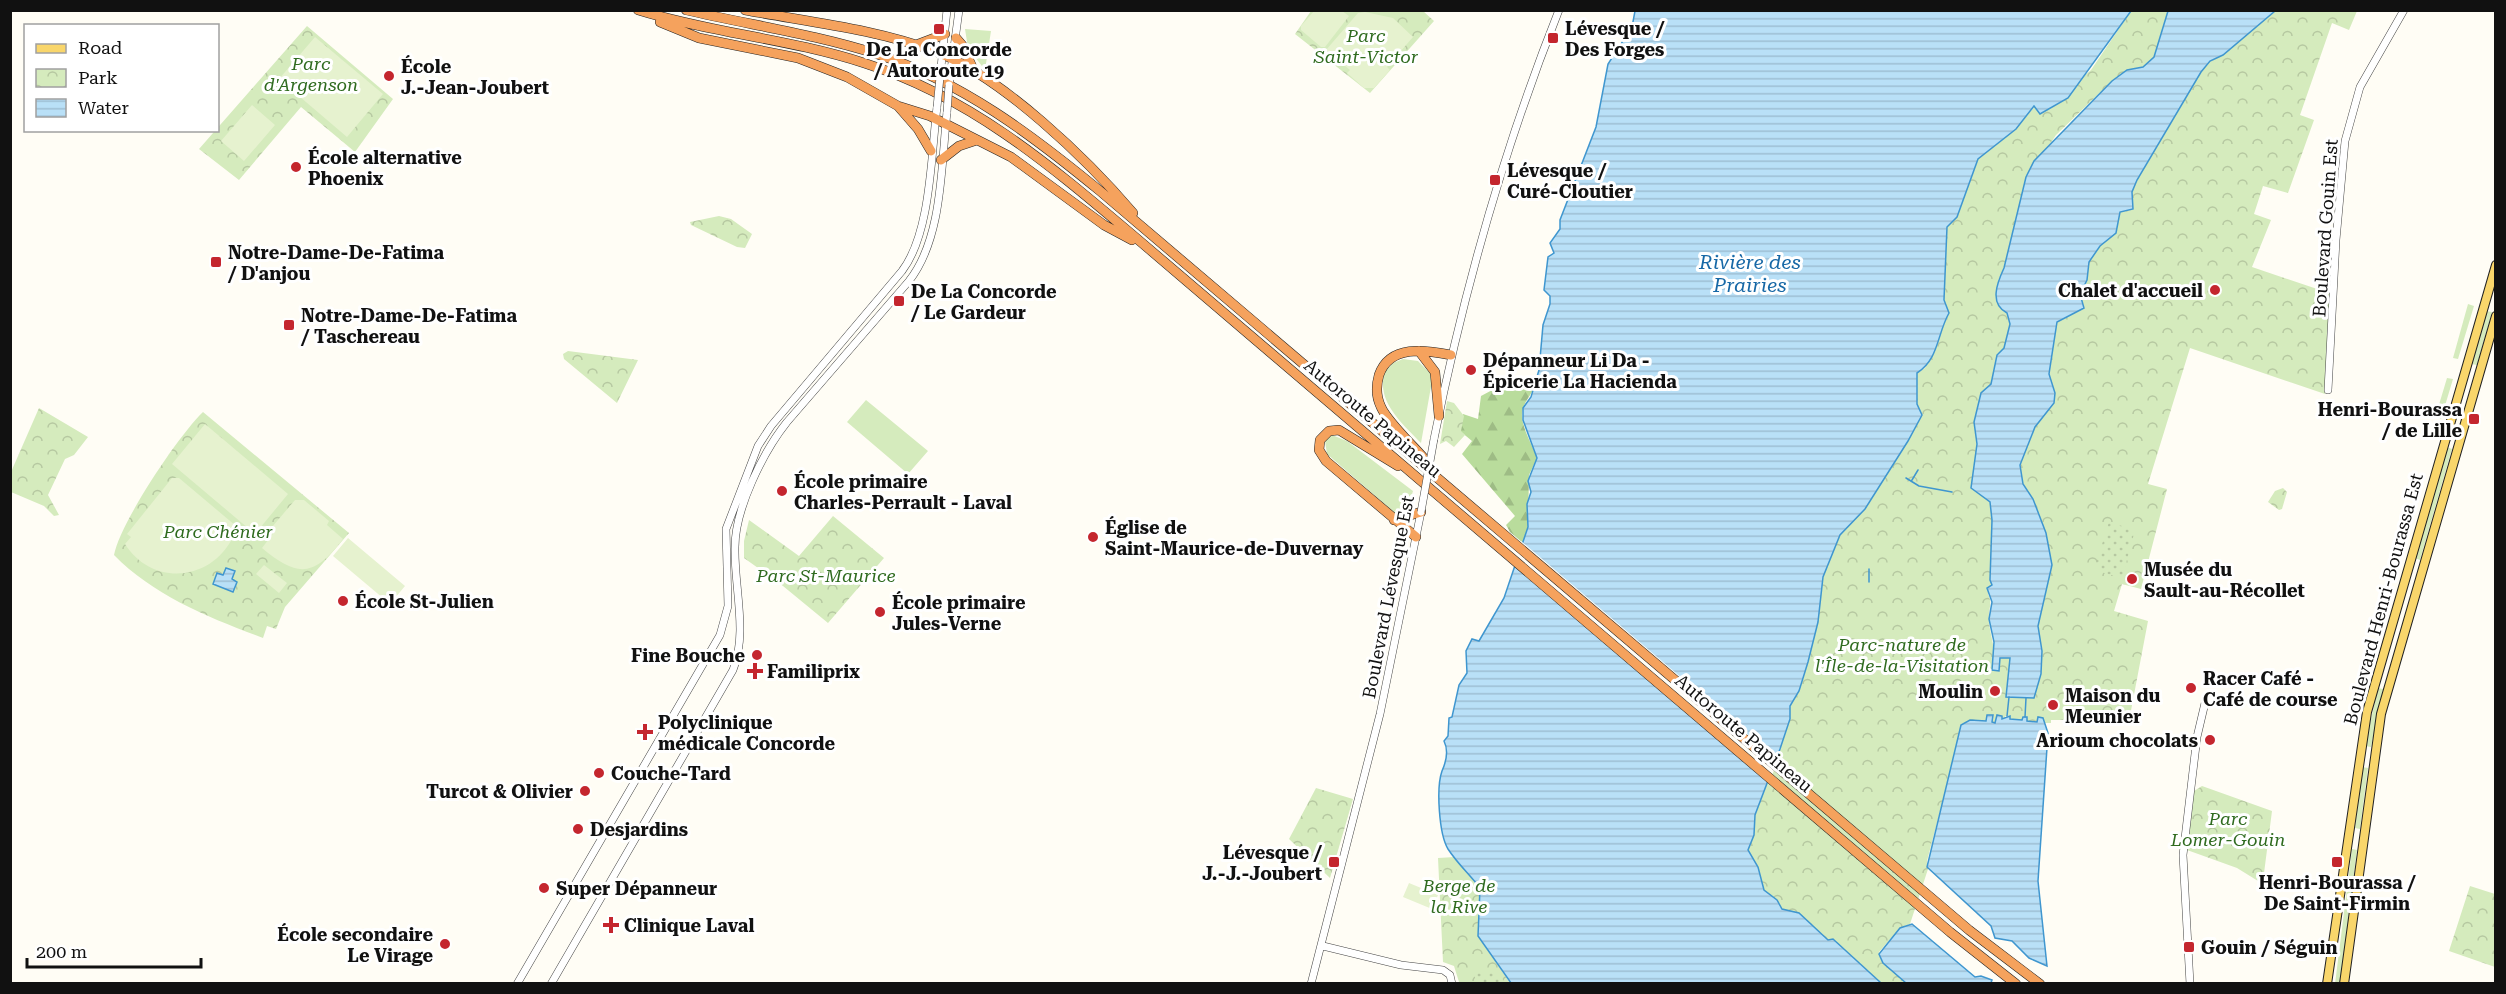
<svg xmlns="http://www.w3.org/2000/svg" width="2506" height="994" font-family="'Roboto Serif',serif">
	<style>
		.grass { fill: #d5ebbd }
		.forest { fill: url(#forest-firs) }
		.park { fill: url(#park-crowns) }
		.garden { fill: url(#garden-dots) }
		.pitch { fill: #e6f2cf }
		.water { fill: url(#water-rules); stroke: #3f96cf; stroke-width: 1.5 }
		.pier { fill: #fffdf5 }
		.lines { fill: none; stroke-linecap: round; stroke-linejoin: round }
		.stream { stroke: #3f96cf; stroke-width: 1.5 }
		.minor-casing { stroke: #444; stroke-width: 8 }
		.major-casing { stroke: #222; stroke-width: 10 }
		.highway-casing { stroke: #222; stroke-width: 10 }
		.minor { stroke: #fff; stroke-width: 7 }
		.major { stroke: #f9d66b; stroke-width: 8 }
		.highway { stroke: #f5a25d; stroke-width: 9 }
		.minor-bridge-casing { stroke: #444; stroke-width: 8; stroke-linecap: butt }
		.minor-bridge { stroke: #fff; stroke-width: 7 }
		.poi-dot { fill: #c4262e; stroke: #fff; stroke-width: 2 }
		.labels { text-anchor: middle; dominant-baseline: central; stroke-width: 6; stroke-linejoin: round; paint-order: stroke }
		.poi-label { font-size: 18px; font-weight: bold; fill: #111; stroke: #fff; text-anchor: start }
		.park-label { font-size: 18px; font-style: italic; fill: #2f6b1f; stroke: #fff }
		.street-label { font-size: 18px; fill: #111; stroke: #fff }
		.water-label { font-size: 20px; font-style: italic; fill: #1768a6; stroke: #fff }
	</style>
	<defs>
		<pattern id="forest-firs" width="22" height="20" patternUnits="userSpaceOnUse" patternTransform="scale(1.5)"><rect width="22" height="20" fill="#b9dc9c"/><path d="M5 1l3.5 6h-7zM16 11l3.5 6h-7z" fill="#9ebc85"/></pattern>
		<pattern id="park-crowns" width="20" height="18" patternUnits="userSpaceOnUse" patternTransform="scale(1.5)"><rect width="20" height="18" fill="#d5ebbd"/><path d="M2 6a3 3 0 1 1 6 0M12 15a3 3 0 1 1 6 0" fill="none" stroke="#b6c8a1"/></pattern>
		<pattern id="garden-dots" width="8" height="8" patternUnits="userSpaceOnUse" patternTransform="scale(1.5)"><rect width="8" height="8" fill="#d5ebbd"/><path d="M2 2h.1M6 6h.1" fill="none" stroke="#b6c8a1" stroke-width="1.8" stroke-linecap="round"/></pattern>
		<pattern id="water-rules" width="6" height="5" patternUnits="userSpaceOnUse" patternTransform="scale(1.5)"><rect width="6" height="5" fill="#b9e0f7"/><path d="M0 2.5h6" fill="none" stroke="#9ebfd3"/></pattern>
	</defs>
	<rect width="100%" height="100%" fill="#fffdf5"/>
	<path class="grass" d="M965,29L991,31L985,70L968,48Z
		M2468,304L2474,306L2458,359L2453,358Z
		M2486,311L2492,312L2477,365L2471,364Z
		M1403,359L1418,361L1431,374L1432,381L1421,443C1403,424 1375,401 1385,372L1393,363Z
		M2447,378L2453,379L2441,419L2435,418Z
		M866,400L928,451L908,474L847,422Z
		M1332,435L1347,441L1413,491L1407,511L1395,513L1327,454L1325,441Z
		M2447,447L2452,449L2420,560L2415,558Z
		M2378,688L2383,689L2371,747L2365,746Z
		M2362,767L2368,768L2360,829L2355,828Z
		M2352,849L2357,850L2340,983L2335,984Z"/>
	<path class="forest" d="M1535,378C1536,391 1527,397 1523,408C1518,422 1532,444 1537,458L1529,475L1528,527L1523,543L1510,532L1506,525L1515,516L1462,454L1472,441L1460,431L1463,414L1478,419L1481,396L1496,388Z"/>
	<path class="park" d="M1311,11H1423L1434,21L1370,93L1295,34Z
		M2131,11H2168L2154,57L2143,67L2127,70L2112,81L2056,135L2048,147L2016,221L2004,268L1998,281L2010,324L2004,348L1997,355L1994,376L1991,384L1981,393L1974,421L1977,444L1971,488L1990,501L1992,520L1990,580L1992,585L1988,594C1993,604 1988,609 1989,619C1989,631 1994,642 1994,655L2010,658L2042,651L2038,626L2052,565L2033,499L2023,484L2020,465L2035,427L2054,403L2055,393L2049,374L2057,322L2084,308L2080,294L2087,280L2089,262L2100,246L2116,233L2120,212L2133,209L2132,191L2137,180L2201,72L2210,61L2223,55L2275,11H2357L2349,30L2332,23L2300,115L2314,120L2288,193L2263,186L2254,214L2271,220L2252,267L2332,294L2325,394L2190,348L2148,484L2167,489L2141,589L2122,584L2114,611L2148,621L2129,721L2065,712L2064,720H2051V723H2042V718L2038,722L2027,721V717L2022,720L2010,719V716H2005V719L1997,716L1996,723L1992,722L1993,715H1987L1986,722L1970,720L1958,742L1927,861L1928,869L1910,924L1900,928L1879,952L1881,960L1906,983H1881L1842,947L1828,940L1799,913L1782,909L1764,890L1758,867L1748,850L1754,835L1755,815L1780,749L1790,719V706L1799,691L1808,662L1818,622L1823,577L1840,534L1865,509L1908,441L1922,415L1917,404V373L1925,368L1949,313L1944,300L1947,227L1957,217L1978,159L2016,129L2035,106L2040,114L2091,70Z
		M307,26L393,99L355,152L301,107L239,180L199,149Z
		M719,216L731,219L752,234L745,248L737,247L691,225L690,222Z
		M568,351L638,360L617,403L564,359L563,354Z
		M1447,401L1454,403L1464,416L1461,431L1465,435L1454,447L1446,441L1440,444Z
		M39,408L88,437L74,455L65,459L48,495L59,515L54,516L44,506L11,492V472Z
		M203,412L349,533L285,607L276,629L267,626L263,638C210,618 154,596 114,555C120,523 178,436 203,412Z
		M2283,488L2287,492L2282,509L2279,510L2268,502L2275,491Z
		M833,516L884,558L828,623L783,586L744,558V541L749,520L799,556Z
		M2202,786L2272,811L2263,881H2258L2237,868L2187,850L2194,791Z
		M1316,788L1353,799L1330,878L1289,839Z
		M1455,857L1481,888L1478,936L1510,983L1459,982L1454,966L1443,962L1438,858Z
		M2470,886L2495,894V967L2449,951Z"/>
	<path class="garden" d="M2109,522L2135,530L2122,578L2094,570Z
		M1475,972L1497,973L1505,982H1475Z"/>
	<path class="pitch" d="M1314,11H1342L1349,16L1325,47H1321L1301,30V26Z
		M1365,12L1393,18L1413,37L1387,67L1390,70L1374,88H1364L1347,73L1350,70L1326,50L1358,13Z
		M315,37L383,94L347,137L279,79Z
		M252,105L275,125L244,161L221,141Z
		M205,424L288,494L255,534L172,464Z
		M172,478H179L236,526L231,532L234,535C213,581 153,588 125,544L131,537L127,534Z
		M295,500H304L329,521L327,525L343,539C314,577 298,578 262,548L275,531L272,527Z
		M348,538L405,586L390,604L333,556Z
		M264,565L287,583L279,593L256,574Z
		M1409,883L1438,895L1432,909L1403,897Z"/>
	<path class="water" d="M1635,11H2131L2068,98L2040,114L2034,106L2016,129L1978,159L1957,217L1947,227L1944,300L1949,313C1937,334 1939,359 1917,373V404L1922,415L1908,441L1865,509L1840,535L1823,577L1818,622L1808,662L1799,691L1790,706V719L1780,749L1755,815L1754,835L1748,850L1758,867L1764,890L1777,900L1782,909L1799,913L1828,940L1833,939L1881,983H1511L1478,936L1480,888C1470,875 1457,863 1448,849C1439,834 1436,788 1442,771C1446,762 1449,751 1444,741L1448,736L1449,718L1452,717L1459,685L1467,673L1466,651L1472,639L1479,641L1504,598L1528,527L1527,504L1531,492L1528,481L1537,458L1523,420V408L1531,397L1539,370L1543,325L1550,304V296L1544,290L1548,257L1554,253L1550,243L1560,229V220L1596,127L1608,64L1632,27Z
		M2168,11H2275L2223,55L2210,61L2201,72L2137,180L2132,192L2133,209L2120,212L2116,233L2100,246L2089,262L2087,280L2080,294L2084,308L2057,322L2049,374L2055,393L2054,403L2035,427L2020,465L2023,484L2033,499L2046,533L2052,565L2038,626L2042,651L2041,674L2034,698L2006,697L2010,658H2000L1999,671L1992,670L1994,642L1989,619L1992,602L1987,588L1992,585L1990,580L1992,520L1990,502L1971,488L1977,444L1974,422L1981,393L1991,384L1997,355L2004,348L2010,324L2007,313C1989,304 1997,283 2004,268L2026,177L2034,161L2112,81L2127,70L2143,67L2154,57Z
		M226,568L235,571L232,579L237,582L233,592L213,584L217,573L223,575Z
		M1987,715H1993L1992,722L1995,723L1997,715L2002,716V719L2010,716V719L2022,720L2023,717H2027V721L2037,722L2038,717L2043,718L2048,733L2038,881L2047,966L2029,958L2012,941L1995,938L1991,926L1927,867L1961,725L1970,720L1986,721Z
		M1912,924L1975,977L1981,976L1992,980L1991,983H1906L1883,963L1879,954L1900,928Z"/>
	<path class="pier" d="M1521,541L1778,760L1769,783L1513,565Z"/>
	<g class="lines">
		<path class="stream" d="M1906,478L1919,486L1952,492
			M1912,480L1918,470
			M1869,582V569
			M2007,716L2009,697
			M2025,717L2026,698"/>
		<defs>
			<path id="minor" d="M941,67L947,10
				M949,85L959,10
				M2328,390L2336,240L2345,141L2360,87L2404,10
				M1434,439C1463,294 1504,148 1559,10
				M1323,946L1401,965L1443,970L1450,975L1452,984
				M517,984L720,635L728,606L726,529L758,446L771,426L902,271C931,233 931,155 937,107
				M551,984L733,670C748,633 734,587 735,547C735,509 763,452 787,422L909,281C943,238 941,165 947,112
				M1311,984L1380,714L1421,512
				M2190,984L2183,855L2197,737L2205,703"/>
			<path id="major" d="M2327,984L2367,712L2496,265
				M2344,984L2381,714L2496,316"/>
			<path id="highway" d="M638,10C712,33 790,39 864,63C971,97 1051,166 1135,237L1950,932L2016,984
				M686,10C750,25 814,34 877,54C962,82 1032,135 1100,191L1969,930L2040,984
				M745,10C809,22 876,29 937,52C1003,78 1087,159 1133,213
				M660,22L699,38L798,58L847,77L898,106L930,116L1011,157L1104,225L1132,240
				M956,38L962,45L974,71
				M916,45L945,34
				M898,106L918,129L931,151
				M941,160L959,146L977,140
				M1419,351L1435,372L1439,416
				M1428,463C1416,448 1388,423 1381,407C1376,397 1376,386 1379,375C1390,344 1425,350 1451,355
				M1398,466L1339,430L1329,431L1320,440L1319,450L1326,461L1416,537
				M1394,520L1421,512"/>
		</defs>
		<use href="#minor" class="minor-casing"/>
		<use href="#major" class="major-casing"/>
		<use href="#highway" class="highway-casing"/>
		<use href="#minor" class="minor"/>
		<use href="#major" class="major"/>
		<use href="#highway" class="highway"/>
		<defs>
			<path id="minor-bridge" d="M937,107L941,67
				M947,112L949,85
				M1421,512L1434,439"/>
		</defs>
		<use href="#minor-bridge" class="minor-bridge-casing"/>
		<use href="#minor-bridge" class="minor-bridge"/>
	</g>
	<g class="poi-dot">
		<rect x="933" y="23" width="12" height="12" rx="3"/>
		<rect x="1547" y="32" width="12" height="12" rx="3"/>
		<circle cx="389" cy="76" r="6"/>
		<circle cx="296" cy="167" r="6"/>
		<rect x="1489" y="174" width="12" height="12" rx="3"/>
		<rect x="210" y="256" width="12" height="12" rx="3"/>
		<circle cx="2215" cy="290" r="6"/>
		<rect x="893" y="295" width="12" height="12" rx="3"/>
		<rect x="283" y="319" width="12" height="12" rx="3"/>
		<circle cx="1471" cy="370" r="6"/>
		<rect x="2468" y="413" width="12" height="12" rx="3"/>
		<circle cx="782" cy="491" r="6"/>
		<circle cx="1093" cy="537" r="6"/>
		<circle cx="2132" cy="579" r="6"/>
		<circle cx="343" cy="601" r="6"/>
		<circle cx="880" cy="612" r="6"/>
		<circle cx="757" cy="655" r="6"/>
		<path d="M752 662h6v6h6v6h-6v6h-6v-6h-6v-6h6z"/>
		<circle cx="2191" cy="688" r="6"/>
		<circle cx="1995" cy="691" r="6"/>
		<circle cx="2053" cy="705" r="6"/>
		<path d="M642 723h6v6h6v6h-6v6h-6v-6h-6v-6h6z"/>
		<circle cx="2210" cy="740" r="6"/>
		<circle cx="599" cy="773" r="6"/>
		<circle cx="585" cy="791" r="6"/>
		<circle cx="578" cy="829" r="6"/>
		<rect x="1328" y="856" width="12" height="12" rx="3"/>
		<rect x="2331" y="856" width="12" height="12" rx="3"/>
		<circle cx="544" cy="888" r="6"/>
		<path d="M608 916h6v6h6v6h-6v6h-6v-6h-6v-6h6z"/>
		<circle cx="445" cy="944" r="6"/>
		<rect x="2183" y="941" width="12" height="12" rx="3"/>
	</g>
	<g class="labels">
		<g class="poi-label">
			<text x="1565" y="28">Lévesque /<tspan x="1565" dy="21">Des Forges</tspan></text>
			<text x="939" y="49" text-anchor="middle">De La Concorde<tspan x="939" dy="21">/ Autoroute 19</tspan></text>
			<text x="401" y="66">École<tspan x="401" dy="21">J.-Jean-Joubert</tspan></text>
			<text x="308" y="157">École alternative<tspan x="308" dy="21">Phoenix</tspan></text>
			<text x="1507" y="170">Lévesque /<tspan x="1507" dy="21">Curé-Cloutier</tspan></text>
			<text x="228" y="252">Notre-Dame-De-Fatima<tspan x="228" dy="21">/ D'anjou</tspan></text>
			<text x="2203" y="290" text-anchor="end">Chalet d'accueil</text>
			<text x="911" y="291">De La Concorde<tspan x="911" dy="21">/ Le Gardeur</tspan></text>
			<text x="301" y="315">Notre-Dame-De-Fatima<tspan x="301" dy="21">/ Taschereau</tspan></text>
			<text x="1483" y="360">Dépanneur Li Da -<tspan x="1483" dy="21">Épicerie La Hacienda</tspan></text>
			<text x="2462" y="409" text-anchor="end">Henri-Bourassa<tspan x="2462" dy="21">/ de Lille</tspan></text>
			<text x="794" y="481">École primaire<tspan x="794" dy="21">Charles-Perrault - Laval</tspan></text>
			<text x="1105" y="527">Église de<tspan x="1105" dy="21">Saint-Maurice-de-Duvernay</tspan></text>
			<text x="2144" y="569">Musée du<tspan x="2144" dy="21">Sault-au-Récollet</tspan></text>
			<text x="355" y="601">École St-Julien</text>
			<text x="892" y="602">École primaire<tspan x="892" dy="21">Jules-Verne</tspan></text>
			<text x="745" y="655" text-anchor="end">Fine Bouche</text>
			<text x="767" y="671">Familiprix</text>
			<text x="2203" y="678">Racer Café -<tspan x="2203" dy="21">Café de course</tspan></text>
			<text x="1983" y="691" text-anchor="end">Moulin</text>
			<text x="2065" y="695">Maison du<tspan x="2065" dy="21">Meunier</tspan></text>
			<text x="658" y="722">Polyclinique<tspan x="658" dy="21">médicale Concorde</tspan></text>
			<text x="2198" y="740" text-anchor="end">Arioum chocolats</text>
			<text x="611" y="773">Couche-Tard</text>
			<text x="573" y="791" text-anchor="end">Turcot &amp; Olivier</text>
			<text x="590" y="829">Desjardins</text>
			<text x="1322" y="852" text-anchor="end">Lévesque /<tspan x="1322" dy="21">J.-J.-Joubert</tspan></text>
			<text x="2337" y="882" text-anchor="middle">Henri-Bourassa /<tspan x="2337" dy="21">De Saint-Firmin</tspan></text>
			<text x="556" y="888">Super Dépanneur</text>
			<text x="624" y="925">Clinique Laval</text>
			<text x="433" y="934" text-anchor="end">École secondaire<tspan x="433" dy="21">Le Virage</tspan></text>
			<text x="2201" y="947">Gouin / Séguin</text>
		</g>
		<g class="park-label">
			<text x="1366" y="35">Parc<tspan x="1366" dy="21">Saint-Victor</tspan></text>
			<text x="311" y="63">Parc<tspan x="311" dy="21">d'Argenson</tspan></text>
			<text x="218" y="531">Parc Chénier</text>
			<text x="826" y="575">Parc St-Maurice</text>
			<text x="1902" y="644">Parc-nature de<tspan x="1902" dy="21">l'Île-de-la-Visitation</tspan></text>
			<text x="2228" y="818">Parc<tspan x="2228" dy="21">Lomer-Gouin</tspan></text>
			<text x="1459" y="885">Berge de<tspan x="1459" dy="21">la Rive</tspan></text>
		</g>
		<g class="street-label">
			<text transform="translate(2325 228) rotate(-86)">Boulevard Gouin Est</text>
			<text transform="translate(1373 418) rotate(40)">Autoroute Papineau</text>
			<text transform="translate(1388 597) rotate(-79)">Boulevard Lévesque Est</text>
			<text transform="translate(2383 599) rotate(-75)">Boulevard Henri-Bourassa Est</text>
			<text transform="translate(1744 733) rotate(40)">Autoroute Papineau</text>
		</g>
		<g class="water-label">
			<text x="1750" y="262">Rivière des<tspan x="1750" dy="23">Prairies</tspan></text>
		</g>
	</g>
	<rect width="2506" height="994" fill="none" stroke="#111111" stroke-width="24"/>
	<rect x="24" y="24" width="195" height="108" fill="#ffffff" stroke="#a0a0a0" stroke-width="1.5"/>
	<rect x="36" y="44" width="30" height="9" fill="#f9d66b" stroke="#a0a0a0" stroke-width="1.5"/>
	<text x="78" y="54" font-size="18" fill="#111111">Road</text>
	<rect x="36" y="69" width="30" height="18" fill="url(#park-crowns)" stroke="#a0a0a0" stroke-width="1.5"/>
	<text x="78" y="84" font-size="18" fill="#111111">Park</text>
	<rect x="36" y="99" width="30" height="18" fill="url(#water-rules)" stroke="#a0a0a0" stroke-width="1.5"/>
	<text x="78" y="114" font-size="18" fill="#111111">Water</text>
	<path d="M27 958v9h174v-9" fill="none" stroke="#111111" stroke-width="3"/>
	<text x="36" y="958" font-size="18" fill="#111111" stroke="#ffffff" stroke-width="4.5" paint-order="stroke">200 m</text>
</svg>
